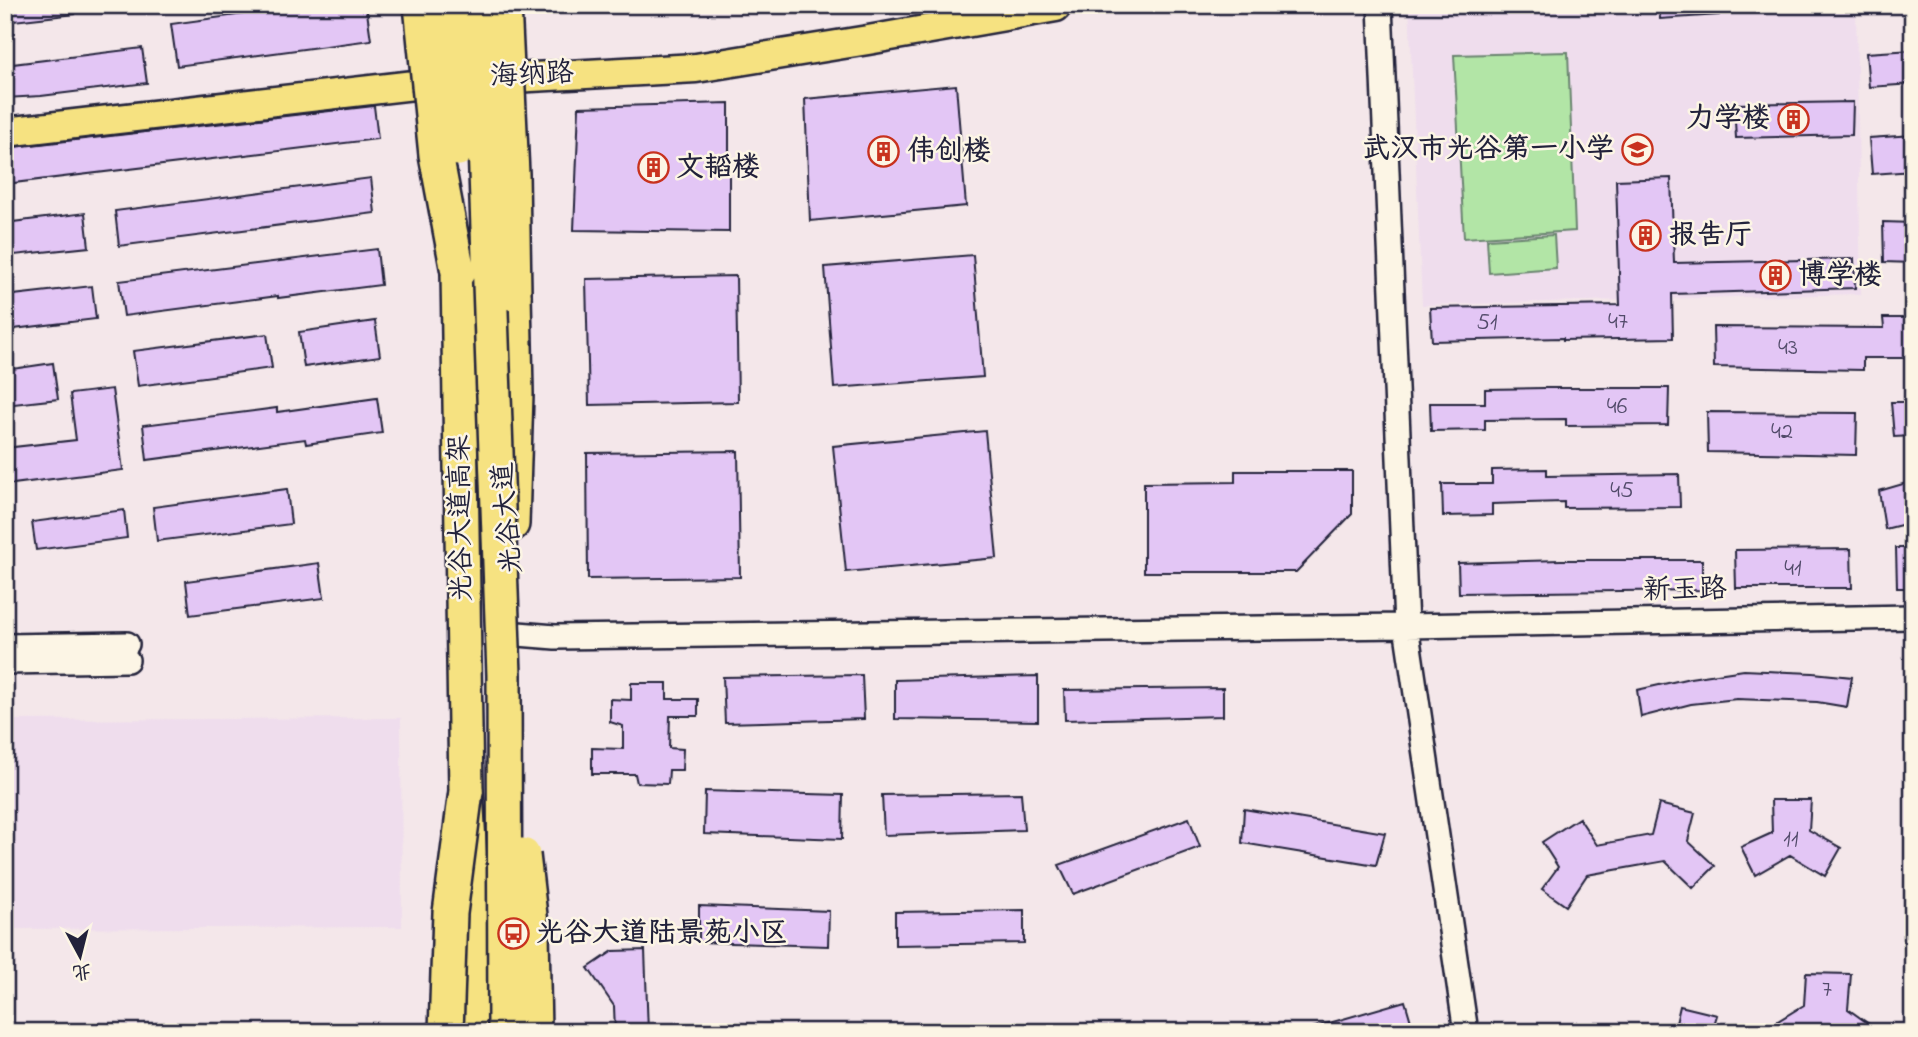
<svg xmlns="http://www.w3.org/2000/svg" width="1918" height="1037" font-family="'Indie Flower','LXGW WenKai TC',sans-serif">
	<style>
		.built { fill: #efdded }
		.green { fill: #b2e5a6; stroke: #6a8470; stroke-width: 2 }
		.building { fill: #e3c6f5; stroke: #22223b; stroke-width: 2 }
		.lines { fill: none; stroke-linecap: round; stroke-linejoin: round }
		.minor-casing { stroke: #22223b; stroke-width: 28 }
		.major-casing { stroke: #22223b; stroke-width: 33 }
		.highway-casing { stroke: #22223b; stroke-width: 38 }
		.minor { stroke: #fcf5e5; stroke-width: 23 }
		.major { stroke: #f6e281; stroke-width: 28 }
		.highway { stroke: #f6e281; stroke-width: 33 }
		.highway-bridge-casing { stroke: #22223b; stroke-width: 38; stroke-linecap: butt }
		.highway-bridge { stroke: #f6e281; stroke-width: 33 }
		.labels { text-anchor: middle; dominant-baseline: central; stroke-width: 5; stroke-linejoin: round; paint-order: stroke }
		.number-label { font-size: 24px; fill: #524b6a }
		.street-label { font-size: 28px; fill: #22223b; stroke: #fcf5e5 }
		.poi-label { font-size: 28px; font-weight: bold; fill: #22223b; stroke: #fcf5e5; text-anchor: start }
	</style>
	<rect width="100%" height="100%" fill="#f4e7ea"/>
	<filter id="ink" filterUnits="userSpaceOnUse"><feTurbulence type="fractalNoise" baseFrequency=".0143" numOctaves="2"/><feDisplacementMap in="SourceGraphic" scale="14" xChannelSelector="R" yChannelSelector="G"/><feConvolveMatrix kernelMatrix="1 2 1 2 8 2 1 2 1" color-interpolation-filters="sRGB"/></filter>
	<g filter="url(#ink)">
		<path class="built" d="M1409,5H1856L1861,294L1422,305Z
			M401,718L402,927L5,929V720Z"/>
		<path class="green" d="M1568,52L1575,231L1464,238L1454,55Z
			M1554,235L1556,268L1489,273L1487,239Z"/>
		<path class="building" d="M5,5H74L75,14L5,22Z
			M310,5H366L371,40L177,66L171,24Z
			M1659,5H1719V15L1660,19Z
			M142,48L147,83L41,96L5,98V65Z
			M1913,50V84L1869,87L1866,53Z
			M956,85L966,206L810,221L805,99Z
			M1853,102L1852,135L1736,138L1734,104Z
			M729,103V232L574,230L579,107Z
			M374,106L378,139L5,184V148Z
			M1913,135V171L1872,174L1869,138Z
			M371,178L375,213L119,246L115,211Z
			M1671,178L1674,263L1854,259L1855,288L1672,294L1673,338L1563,340V338L1432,341L1430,308L1620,305L1616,180Z
			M85,213L89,247L5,256V223Z
			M1883,222L1913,223V263L1884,262Z
			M377,249L381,285L278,298V296L124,316L119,281Z
			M973,255L983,377L834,388L825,267Z
			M736,276L738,402L589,405L586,279Z
			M92,286L96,319L5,330V296Z
			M1883,318H1913V358H1863V370L1714,367L1713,327L1884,328Z
			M375,321L380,356L304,367L299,332Z
			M267,334L272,368L138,386L133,351Z
			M53,363L58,399L5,405V370Z
			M1544,388H1669L1668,425L1566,426V419L1485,420V430L1431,431L1430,403H1485V389Z
			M112,389L123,470L5,485V448L76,440L70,394Z
			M377,398L382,433L306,444L305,439L147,460L143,425L277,408V412Z
			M1891,402H1913V436L1894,437Z
			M1707,412L1857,413L1856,455L1708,452Z
			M985,431L997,558L846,572L833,446Z
			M738,451L740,577L588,579L587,453Z
			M1547,469V476L1679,474L1680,507L1564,508V502L1492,504V515L1443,516L1442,484H1492V470Z
			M1235,471H1352V514L1296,572H1144V483L1235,482Z
			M1913,481V522L1885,529L1879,491Z
			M287,489L291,524L157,541L153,507Z
			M124,510L127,538L36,550L32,522Z
			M1896,548H1913V588H1897Z
			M1851,549L1852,588H1736L1735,550Z
			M1561,560H1702V590L1459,593L1458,563Z
			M319,563L324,598L190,615L186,581Z
			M1744,670L1813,673L1852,677L1847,707L1817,702L1737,699L1691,704L1641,717L1637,690L1690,678Z
			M862,675L864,719L725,723L723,677Z
			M1038,676V721L895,719V680Z
			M631,683H667V699H698V716H670L669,748L683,749L682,770H669L668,784L637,783L635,774H592V748L623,749V726L610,722V699L631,700Z
			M1223,688V716L1065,720L1064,690Z
			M705,791L843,795L842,839L704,834Z
			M1021,793L1024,830L884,835L882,795Z
			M1771,800H1811L1809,830L1841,848L1825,876L1790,855L1755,875L1741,847L1772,833Z
			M1659,804L1695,813L1688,841L1715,866L1693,888L1665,861L1587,875L1566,906L1542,889L1558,867L1542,842L1579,818L1597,845L1651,835Z
			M1244,809L1385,833L1376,865L1242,843Z
			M1189,818L1200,847L1073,894L1059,865Z
			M699,906L829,911L828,946L699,942Z
			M1024,910V943L895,945V912Z
			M645,950L648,1032H615L614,1006L588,968L613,951Z
			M1806,973L1851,974L1848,1009L1880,1032H1836L1828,1026L1818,1032H1783L1778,1021L1804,1005Z
			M1405,1001L1414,1032H1312V1028Z
			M1680,1006L1717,1015L1712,1032H1674Z"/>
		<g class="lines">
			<defs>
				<path id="minor" d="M1380,5L1406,626L1466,1032
					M518,634L555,637L1406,626L1913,617
					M5,646L127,644
					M5,662L127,660"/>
				<path id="major" d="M5,132L440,82L696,68L868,40L1056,7"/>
				<path id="highway" d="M458,272L466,791L473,914L475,1032
					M512,524L516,394L514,294"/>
			</defs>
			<use href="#minor" class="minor-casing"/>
			<use href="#major" class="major-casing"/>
			<use href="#highway" class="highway-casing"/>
			<use href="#minor" class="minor"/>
			<use href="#major" class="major"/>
			<use href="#highway" class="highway"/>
			<defs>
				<path id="highway-bridge" d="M421,5L436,155L458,272
					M447,5L458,149
					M480,5L504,675L505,1032
					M504,5L512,174L514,294
					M523,855L532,933L534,1032
					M446,1032L450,913L466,791"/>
			</defs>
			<use href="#highway-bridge" class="highway-bridge-casing"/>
			<use href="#highway-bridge" class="highway-bridge"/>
		</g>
	</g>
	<defs>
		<symbol id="building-ring" viewBox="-11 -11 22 22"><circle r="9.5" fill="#fcf5e5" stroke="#c8321e" stroke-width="1.5"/><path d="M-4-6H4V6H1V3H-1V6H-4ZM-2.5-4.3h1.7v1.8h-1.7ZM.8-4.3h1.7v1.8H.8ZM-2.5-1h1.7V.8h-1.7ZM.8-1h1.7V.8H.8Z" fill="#c8321e"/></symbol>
		<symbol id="school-ring" viewBox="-11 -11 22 22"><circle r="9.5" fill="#fcf5e5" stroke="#c8321e" stroke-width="1.5"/><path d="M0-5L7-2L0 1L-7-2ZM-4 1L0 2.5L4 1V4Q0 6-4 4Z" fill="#c8321e"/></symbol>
		<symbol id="bus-ring" viewBox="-11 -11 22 22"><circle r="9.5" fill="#fcf5e5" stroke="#c8321e" stroke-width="1.5"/><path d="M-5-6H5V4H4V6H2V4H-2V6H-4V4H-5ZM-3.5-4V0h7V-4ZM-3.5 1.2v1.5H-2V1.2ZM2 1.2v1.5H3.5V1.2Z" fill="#c8321e"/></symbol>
	</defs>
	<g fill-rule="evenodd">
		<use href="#building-ring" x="1776" y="102" width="35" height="35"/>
		<use href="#school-ring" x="1620" y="132" width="35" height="35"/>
		<use href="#building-ring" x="866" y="134" width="35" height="35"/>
		<use href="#building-ring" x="636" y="150" width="35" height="35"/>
		<use href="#building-ring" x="1628" y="218" width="35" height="35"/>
		<use href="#building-ring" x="1758" y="258" width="35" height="35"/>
		<use href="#bus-ring" x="496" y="916" width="35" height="35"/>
	</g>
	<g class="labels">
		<g class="number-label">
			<text x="1618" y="322">47</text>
			<text x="1487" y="323">51</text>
			<text x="1788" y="348">43</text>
			<text x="1617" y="407">46</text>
			<text x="1782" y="432">42</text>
			<text x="1622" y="491">45</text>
			<text x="1793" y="569">41</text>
			<text x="1791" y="840">11</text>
			<text x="1827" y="990">7</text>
		</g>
		<g class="street-label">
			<text transform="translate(532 76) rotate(-3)">海纳路</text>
			<text transform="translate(462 518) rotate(-91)">光谷大道高架</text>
			<text transform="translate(509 518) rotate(-95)">光谷大道</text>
			<text transform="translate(1685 591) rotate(-1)">新玉路</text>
		</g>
		<g class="poi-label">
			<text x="1770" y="119" text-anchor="end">力学楼</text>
			<text x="1614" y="150" text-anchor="end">武汉市光谷第一小学</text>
			<text x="907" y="152">伟创楼</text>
			<text x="676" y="168">文韬楼</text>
			<text x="1669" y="236">报告厅</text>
			<text x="1798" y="276">博学楼</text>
			<text x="536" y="934">光谷大道陆景苑小区</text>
		</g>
	</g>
	<rect width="1918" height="1037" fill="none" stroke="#fcf5e5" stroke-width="28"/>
	<rect x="14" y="14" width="1890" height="1009" fill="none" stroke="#22223b" stroke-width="2.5" filter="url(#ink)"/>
	<g transform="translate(80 956) rotate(173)" stroke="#fcf5e5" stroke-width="5" paint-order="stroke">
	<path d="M0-5L12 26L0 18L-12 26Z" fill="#22223b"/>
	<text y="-10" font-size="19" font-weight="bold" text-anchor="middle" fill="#22223b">北</text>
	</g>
</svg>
